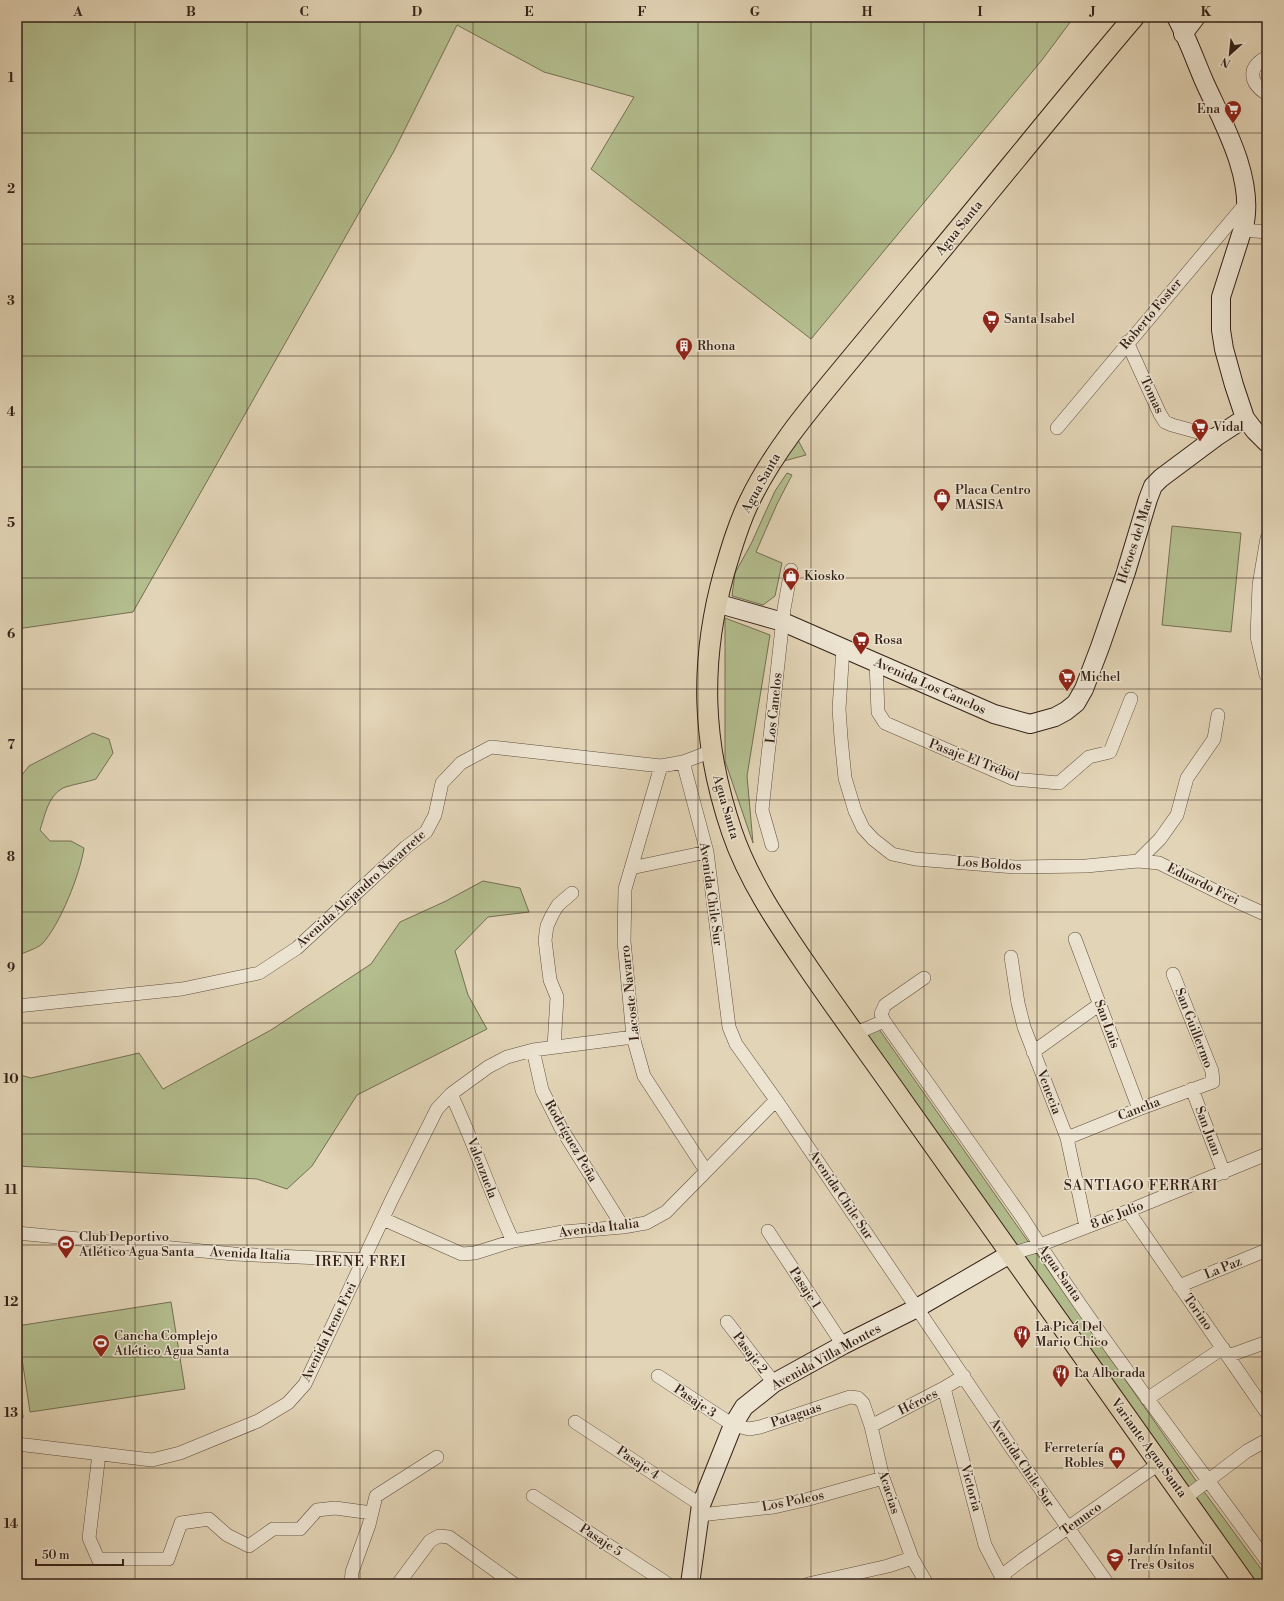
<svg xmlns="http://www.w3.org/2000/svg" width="1284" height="1601" font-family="'Libre Bodoni',serif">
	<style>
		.green { fill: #b3bd8e; stroke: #746f52 }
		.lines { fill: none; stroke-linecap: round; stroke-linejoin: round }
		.street-casing { stroke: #604e3f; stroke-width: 14 }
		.secondary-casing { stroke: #352117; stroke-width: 20 }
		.primary-casing { stroke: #352117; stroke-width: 22 }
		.street { stroke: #ece3d0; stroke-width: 13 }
		.secondary { stroke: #ece3d0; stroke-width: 18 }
		.primary { stroke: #e2d4b6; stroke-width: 20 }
		.grid { fill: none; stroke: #352117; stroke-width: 1; stroke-opacity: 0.55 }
		.labels { text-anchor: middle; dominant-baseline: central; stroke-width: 3; stroke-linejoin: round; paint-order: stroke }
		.poi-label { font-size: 13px; fill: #352117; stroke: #ece3d0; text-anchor: start }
		.street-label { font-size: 13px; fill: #352117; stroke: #ece3d0 }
		.neighbourhood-label { font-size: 14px; letter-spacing: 1px; fill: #352117; stroke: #ece3d0 }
		.neatline { fill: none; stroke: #352117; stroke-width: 1.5 }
		.grid-label { font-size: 13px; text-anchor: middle; font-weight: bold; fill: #352117 }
	</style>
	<rect width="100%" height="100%" fill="#e2d4b6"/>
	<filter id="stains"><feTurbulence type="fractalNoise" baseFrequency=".005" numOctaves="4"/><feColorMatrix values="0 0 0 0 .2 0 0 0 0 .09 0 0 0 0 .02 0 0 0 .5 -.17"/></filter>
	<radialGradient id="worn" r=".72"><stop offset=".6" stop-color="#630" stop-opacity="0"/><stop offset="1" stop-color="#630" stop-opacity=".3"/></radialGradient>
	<path class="green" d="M17,17H1074L1042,60L811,339L591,169L634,97L544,72L457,25L394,151L133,612L17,629Z
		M798,440L806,455L784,461Z
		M787,473L792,475L777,504L756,552L782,563L775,596L763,605L732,596L735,573L751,544L775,491Z
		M1172,526L1241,533L1231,632L1162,625Z
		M725,618L770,635L747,776L753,843L725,761Z
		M93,733L109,739L113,753L96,779C88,782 70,785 63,788C48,796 45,815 40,830L50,841H71L84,848C80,874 60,925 42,944C36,949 25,952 17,956V781L29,766Z
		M483,881L520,888L529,912L488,917L455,951L468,995L487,1029L357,1095L312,1166L287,1189L257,1179L17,1166V1074L31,1078L139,1053L163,1089L271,1030L371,964L400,922L446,901Z
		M876,1025L1197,1482L1267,1577V1584H1248L851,1031Z
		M171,1302L185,1389L30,1412L17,1326Z
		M17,1356L23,1418H17Z"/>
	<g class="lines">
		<defs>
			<path id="street" d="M1267,57C1247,67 1249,83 1267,94
				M1243,230L1267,232
				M1127,342L1160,414L1165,422L1172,425L1216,437
				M1057,428L1247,202
				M843,648L839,709L841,738L845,778L855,811L863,828L873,839L892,854L915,859L1015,867L1086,866L1138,861L1160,839L1177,815L1187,778L1214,739L1218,715
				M876,662L878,712L885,723L1014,779L1059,783L1089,757L1110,752L1131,699
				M1266,675L1257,637L1259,585L1267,538
				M683,762L707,852L729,1027L736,1044L776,1100L1015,1453L1108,1584
				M661,766L625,889L624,941L633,1037L644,1076L706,1171
				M772,845L762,810L784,609L791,570
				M1138,861L1159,863L1238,902L1267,915
				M631,868L707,852
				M1075,939L1139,1109
				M1011,957L1018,1003L1024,1027L1067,1138L1086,1227
				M924,978L885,1005L881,1014L884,1021L1022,1217C1097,1336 1185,1447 1267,1561
				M17,1006L182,989L259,973L297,948L406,847L426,832L435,815L442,783L461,763L491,747L661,766L683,762L712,751
				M854,1034L884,1021
				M554,1047L557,997L550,980L545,940L547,926L552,915L558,905L572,893
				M533,1050L542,1090L561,1128L623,1227
				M1033,1052L1100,1004
				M1192,1089L1224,1173
				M451,1094C474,1142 490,1193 513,1241
				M1067,1138L1139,1109L1213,1082L1212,1071L1173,974
				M1128,1211L1267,1413
				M383,1219L462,1254L475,1253L513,1241L563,1232L623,1227L646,1223L666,1212L776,1100
				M768,1231L843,1345
				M17,1233L234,1254L364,1260
				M1010,1254L1040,1245L1128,1211L1267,1154
				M1179,1286L1267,1250
				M727,1322L774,1383
				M1228,1356L1267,1342
				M658,1376L733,1425L749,1429L760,1427L850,1397L858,1398L863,1403L871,1426L883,1478L912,1558L927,1584
				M944,1388L985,1545L1001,1576L1008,1584
				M1147,1399L1223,1348
				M575,1422L701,1505
				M871,1426L944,1388L964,1376
				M17,1444L152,1460L180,1453L258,1421L288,1403L305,1384L392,1199L437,1109L451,1094L488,1067L507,1057L533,1050L633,1037
				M99,1454L89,1538L98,1559H168L181,1523L209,1519L227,1535L249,1546L273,1529H300L317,1510L335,1508L372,1513
				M533,1496L668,1584
				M1185,1498L1247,1451L1267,1440
				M700,1515L774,1507L809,1499L883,1478
				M1001,1576L1022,1560L1160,1463
				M351,1584L352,1572L369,1525L376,1496L437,1457
				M398,1584L430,1541L439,1536L449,1537L514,1584
				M808,1584L888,1566L912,1558"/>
			<path id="secondary" d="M1176,17C1187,37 1195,60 1204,81C1223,123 1253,175 1245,222L1221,297V330L1224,349L1234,385L1245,418L1255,431L1267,443
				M1183,34L1196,17
				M716,603L783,622L994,714L1030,724L1055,717L1066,711L1076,703L1084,689L1100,647L1126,572L1148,499L1153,486L1161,478L1216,437L1245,418
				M690,1584L701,1505L733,1425L744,1407L774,1383L843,1345L917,1308L1010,1254"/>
			<path id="primary" d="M1134,17C1059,105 987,196 912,285C888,314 864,343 840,372C806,413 772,454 749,502C738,525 731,549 724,573C699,663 702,744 732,832C748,879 777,922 805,963C838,1012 874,1060 908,1109C1020,1268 1133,1426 1245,1584"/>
		</defs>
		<use href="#street" class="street-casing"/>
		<use href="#secondary" class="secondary-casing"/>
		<use href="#primary" class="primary-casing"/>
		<use href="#street" class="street"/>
		<use href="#secondary" class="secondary"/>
		<use href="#primary" class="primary"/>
	</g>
	<path class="grid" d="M135,17V1584M247,17V1584M360,17V1584M473,17V1584M586,17V1584M698,17V1584M811,17V1584M924,17V1584M1037,17V1584M1149,17V1584M17,133H1267M17,244H1267M17,356H1267M17,467H1267M17,578H1267M17,689H1267M17,800H1267M17,912H1267M17,1023H1267M17,1134H1267M17,1245H1267M17,1357H1267M17,1468H1267"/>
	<defs>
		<symbol id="supermarket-pin" viewBox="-11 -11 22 30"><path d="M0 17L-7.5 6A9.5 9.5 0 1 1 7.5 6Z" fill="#8f2418" stroke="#ece3d0"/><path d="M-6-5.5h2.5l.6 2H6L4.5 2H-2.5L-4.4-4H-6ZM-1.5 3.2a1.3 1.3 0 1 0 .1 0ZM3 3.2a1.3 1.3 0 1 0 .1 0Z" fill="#fff"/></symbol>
		<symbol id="building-pin" viewBox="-11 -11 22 30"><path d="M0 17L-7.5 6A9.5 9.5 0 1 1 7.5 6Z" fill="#8f2418" stroke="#ece3d0"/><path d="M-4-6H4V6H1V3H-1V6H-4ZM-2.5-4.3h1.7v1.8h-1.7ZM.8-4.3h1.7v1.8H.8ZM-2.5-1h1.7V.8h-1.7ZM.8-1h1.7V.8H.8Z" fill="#fff"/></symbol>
		<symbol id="shop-pin" viewBox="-11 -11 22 30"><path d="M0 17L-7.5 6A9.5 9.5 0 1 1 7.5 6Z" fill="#8f2418" stroke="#ece3d0"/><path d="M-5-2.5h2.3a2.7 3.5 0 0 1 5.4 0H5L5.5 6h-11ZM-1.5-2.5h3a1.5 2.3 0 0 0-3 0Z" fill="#fff"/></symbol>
		<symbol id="stadium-pin" viewBox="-11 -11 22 30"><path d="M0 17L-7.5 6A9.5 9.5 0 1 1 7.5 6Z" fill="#8f2418" stroke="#ece3d0"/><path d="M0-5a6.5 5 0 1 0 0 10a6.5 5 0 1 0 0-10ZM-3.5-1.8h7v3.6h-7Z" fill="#fff"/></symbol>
		<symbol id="restaurant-pin" viewBox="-11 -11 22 30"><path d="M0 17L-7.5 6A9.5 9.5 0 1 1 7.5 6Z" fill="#8f2418" stroke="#ece3d0"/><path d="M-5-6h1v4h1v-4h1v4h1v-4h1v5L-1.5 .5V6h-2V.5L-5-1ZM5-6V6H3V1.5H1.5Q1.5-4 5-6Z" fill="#fff"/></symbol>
		<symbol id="school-pin" viewBox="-11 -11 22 30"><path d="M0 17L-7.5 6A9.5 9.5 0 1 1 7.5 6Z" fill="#8f2418" stroke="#ece3d0"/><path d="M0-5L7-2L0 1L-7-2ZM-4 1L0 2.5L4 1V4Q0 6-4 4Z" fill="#fff"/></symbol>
	</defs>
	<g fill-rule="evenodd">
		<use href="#supermarket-pin" x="1223" y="99" width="20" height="27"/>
		<use href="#supermarket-pin" x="981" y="309" width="20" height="27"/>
		<use href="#building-pin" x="674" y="336" width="20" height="27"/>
		<use href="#supermarket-pin" x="1190" y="417" width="20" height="27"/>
		<use href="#shop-pin" x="932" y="487" width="20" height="27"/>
		<use href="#shop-pin" x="781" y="566" width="20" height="27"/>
		<use href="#supermarket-pin" x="851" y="630" width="20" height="27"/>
		<use href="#supermarket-pin" x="1057" y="667" width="20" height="27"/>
		<use href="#stadium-pin" x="56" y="1234" width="20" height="27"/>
		<use href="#restaurant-pin" x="1012" y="1324" width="20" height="27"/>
		<use href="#stadium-pin" x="91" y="1333" width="20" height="27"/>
		<use href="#restaurant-pin" x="1051" y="1363" width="20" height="27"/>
		<use href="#shop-pin" x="1107" y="1445" width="20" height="27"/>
		<use href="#school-pin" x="1105" y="1547" width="20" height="27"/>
	</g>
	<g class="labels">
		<g class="poi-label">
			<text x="1220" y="109" text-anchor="end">Ena</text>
			<text x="1004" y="319">Santa Isabel</text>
			<text x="697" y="346">Rhona</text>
			<text x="1213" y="427">Vidal</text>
			<text x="955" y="490">Placa Centro<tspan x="955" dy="15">MASISA</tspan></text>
			<text x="804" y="576">Kiosko</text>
			<text x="874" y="640">Rosa</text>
			<text x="1080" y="677">Michel</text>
			<text x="79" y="1237">Club Deportivo<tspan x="79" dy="15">Atlético Agua Santa</tspan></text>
			<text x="1035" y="1327">La Picá Del<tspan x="1035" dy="15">Mario Chico</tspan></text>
			<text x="114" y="1336">Cancha Complejo<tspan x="114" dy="15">Atlético Agua Santa</tspan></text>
			<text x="1074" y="1373">La Alborada</text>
			<text x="1104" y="1448" text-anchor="end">Ferretería<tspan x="1104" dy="15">Robles</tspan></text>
			<text x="1128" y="1550">Jardín Infantil<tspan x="1128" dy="15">Tres Ositos</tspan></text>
		</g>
		<g class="street-label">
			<text transform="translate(959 228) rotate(-51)">Agua Santa</text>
			<text transform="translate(1151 314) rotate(-50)">Roberto Foster</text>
			<text transform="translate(1152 395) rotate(65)">Tomas</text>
			<text transform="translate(761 483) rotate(-61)">Agua Santa</text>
			<text transform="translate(1135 541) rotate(-72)">Héroes del Mar</text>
			<text transform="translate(930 686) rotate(24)">Avenida Los Canelos</text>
			<text transform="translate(774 708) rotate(-84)">Los Canelos</text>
			<text transform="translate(974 760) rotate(21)">Pasaje El Trébol</text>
			<text transform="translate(726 807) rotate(74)">Agua Santa</text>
			<text transform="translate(989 864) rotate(4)">Los Boldos</text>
			<text transform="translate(1203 884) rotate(26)">Eduardo Frei</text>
			<text transform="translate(361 889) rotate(-42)">Avenida Alejandro Navarrete</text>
			<text transform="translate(711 894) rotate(82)">Avenida Chile Sur</text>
			<text transform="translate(630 993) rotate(-96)">Lacoste Navarro</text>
			<text transform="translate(1107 1024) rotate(70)">San Luis</text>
			<text transform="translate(1194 1028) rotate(69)">San Guillermo</text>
			<text transform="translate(1049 1092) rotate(69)">Venecia</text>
			<text transform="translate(1139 1109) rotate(-21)">Cancha</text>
			<text transform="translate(1208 1131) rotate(69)">San Juan</text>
			<text transform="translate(571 1141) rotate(60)">Rodríguez Peña</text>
			<text transform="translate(482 1168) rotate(69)">Valenzuela</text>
			<text transform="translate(841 1195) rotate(56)">Avenida Chile Sur</text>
			<text transform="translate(1117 1215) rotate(-21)">8 de Julio</text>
			<text transform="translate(599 1228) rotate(-7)">Avenida Italia</text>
			<text transform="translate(250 1254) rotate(3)">Avenida Italia</text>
			<text transform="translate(1223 1268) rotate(-22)">La Paz</text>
			<text transform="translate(1060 1273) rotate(55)">Agua Santa</text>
			<text transform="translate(805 1288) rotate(57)">Pasaje 1</text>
			<text transform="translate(1198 1312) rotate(55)">Torino</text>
			<text transform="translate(329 1332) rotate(-64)">Avenida Irene Frei</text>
			<text transform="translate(750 1353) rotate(53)">Pasaje 2</text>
			<text transform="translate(826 1357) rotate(-29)">Avenida Villa Montes</text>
			<text transform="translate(695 1401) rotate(34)">Pasaje 3</text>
			<text transform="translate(918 1402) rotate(-27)">Héroes</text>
			<text transform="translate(796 1415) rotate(-19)">Pataguas</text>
			<text transform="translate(1149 1448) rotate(54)">Variante Agua Santa</text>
			<text transform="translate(638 1463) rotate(34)">Pasaje 4</text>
			<text transform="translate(1022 1463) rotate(56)">Avenida Chile Sur</text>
			<text transform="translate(971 1488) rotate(75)">Victoria</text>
			<text transform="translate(889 1492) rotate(72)">Acacias</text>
			<text transform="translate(793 1501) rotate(-11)">Los Poleos</text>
			<text transform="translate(1081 1519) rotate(-36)">Temuco</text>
			<text transform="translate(601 1540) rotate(33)">Pasaje 5</text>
		</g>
		<g class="neighbourhood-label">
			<text x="1141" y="1186">SANTIAGO FERRARI</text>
			<text x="361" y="1262">IRENE FREI</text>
		</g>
	</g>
	<rect width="1284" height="1601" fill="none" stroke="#e2d4b6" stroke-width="44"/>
	<g transform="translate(1230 54) rotate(207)" stroke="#ece3d0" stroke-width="3" paint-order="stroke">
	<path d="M0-3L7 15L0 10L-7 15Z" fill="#352117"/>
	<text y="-6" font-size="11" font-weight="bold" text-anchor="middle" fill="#352117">N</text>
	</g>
	<path d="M36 1559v6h87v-6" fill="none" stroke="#352117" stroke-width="2"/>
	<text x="42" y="1559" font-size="12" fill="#352117" stroke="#ece3d0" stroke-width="3" paint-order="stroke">50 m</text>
	<rect x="22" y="22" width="1240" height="1557" class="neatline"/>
	<g class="grid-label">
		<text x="78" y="16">A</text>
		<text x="191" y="16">B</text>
		<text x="304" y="16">C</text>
		<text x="417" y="16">D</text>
		<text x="529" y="16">E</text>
		<text x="642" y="16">F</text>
		<text x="755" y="16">G</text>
		<text x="867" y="16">H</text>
		<text x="980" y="16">I</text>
		<text x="1093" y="16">J</text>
		<text x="1206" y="16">K</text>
		<text x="11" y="82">1</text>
		<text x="11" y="193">2</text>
		<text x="11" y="305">3</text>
		<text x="11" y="416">4</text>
		<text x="11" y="527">5</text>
		<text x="11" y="638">6</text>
		<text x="11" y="749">7</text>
		<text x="11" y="861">8</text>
		<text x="11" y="972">9</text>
		<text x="11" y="1083">10</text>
		<text x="11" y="1194">11</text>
		<text x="11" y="1306">12</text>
		<text x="11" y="1417">13</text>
		<text x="11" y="1528">14</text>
	</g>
	<rect width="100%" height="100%" filter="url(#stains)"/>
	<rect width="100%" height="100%" fill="url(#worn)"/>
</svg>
